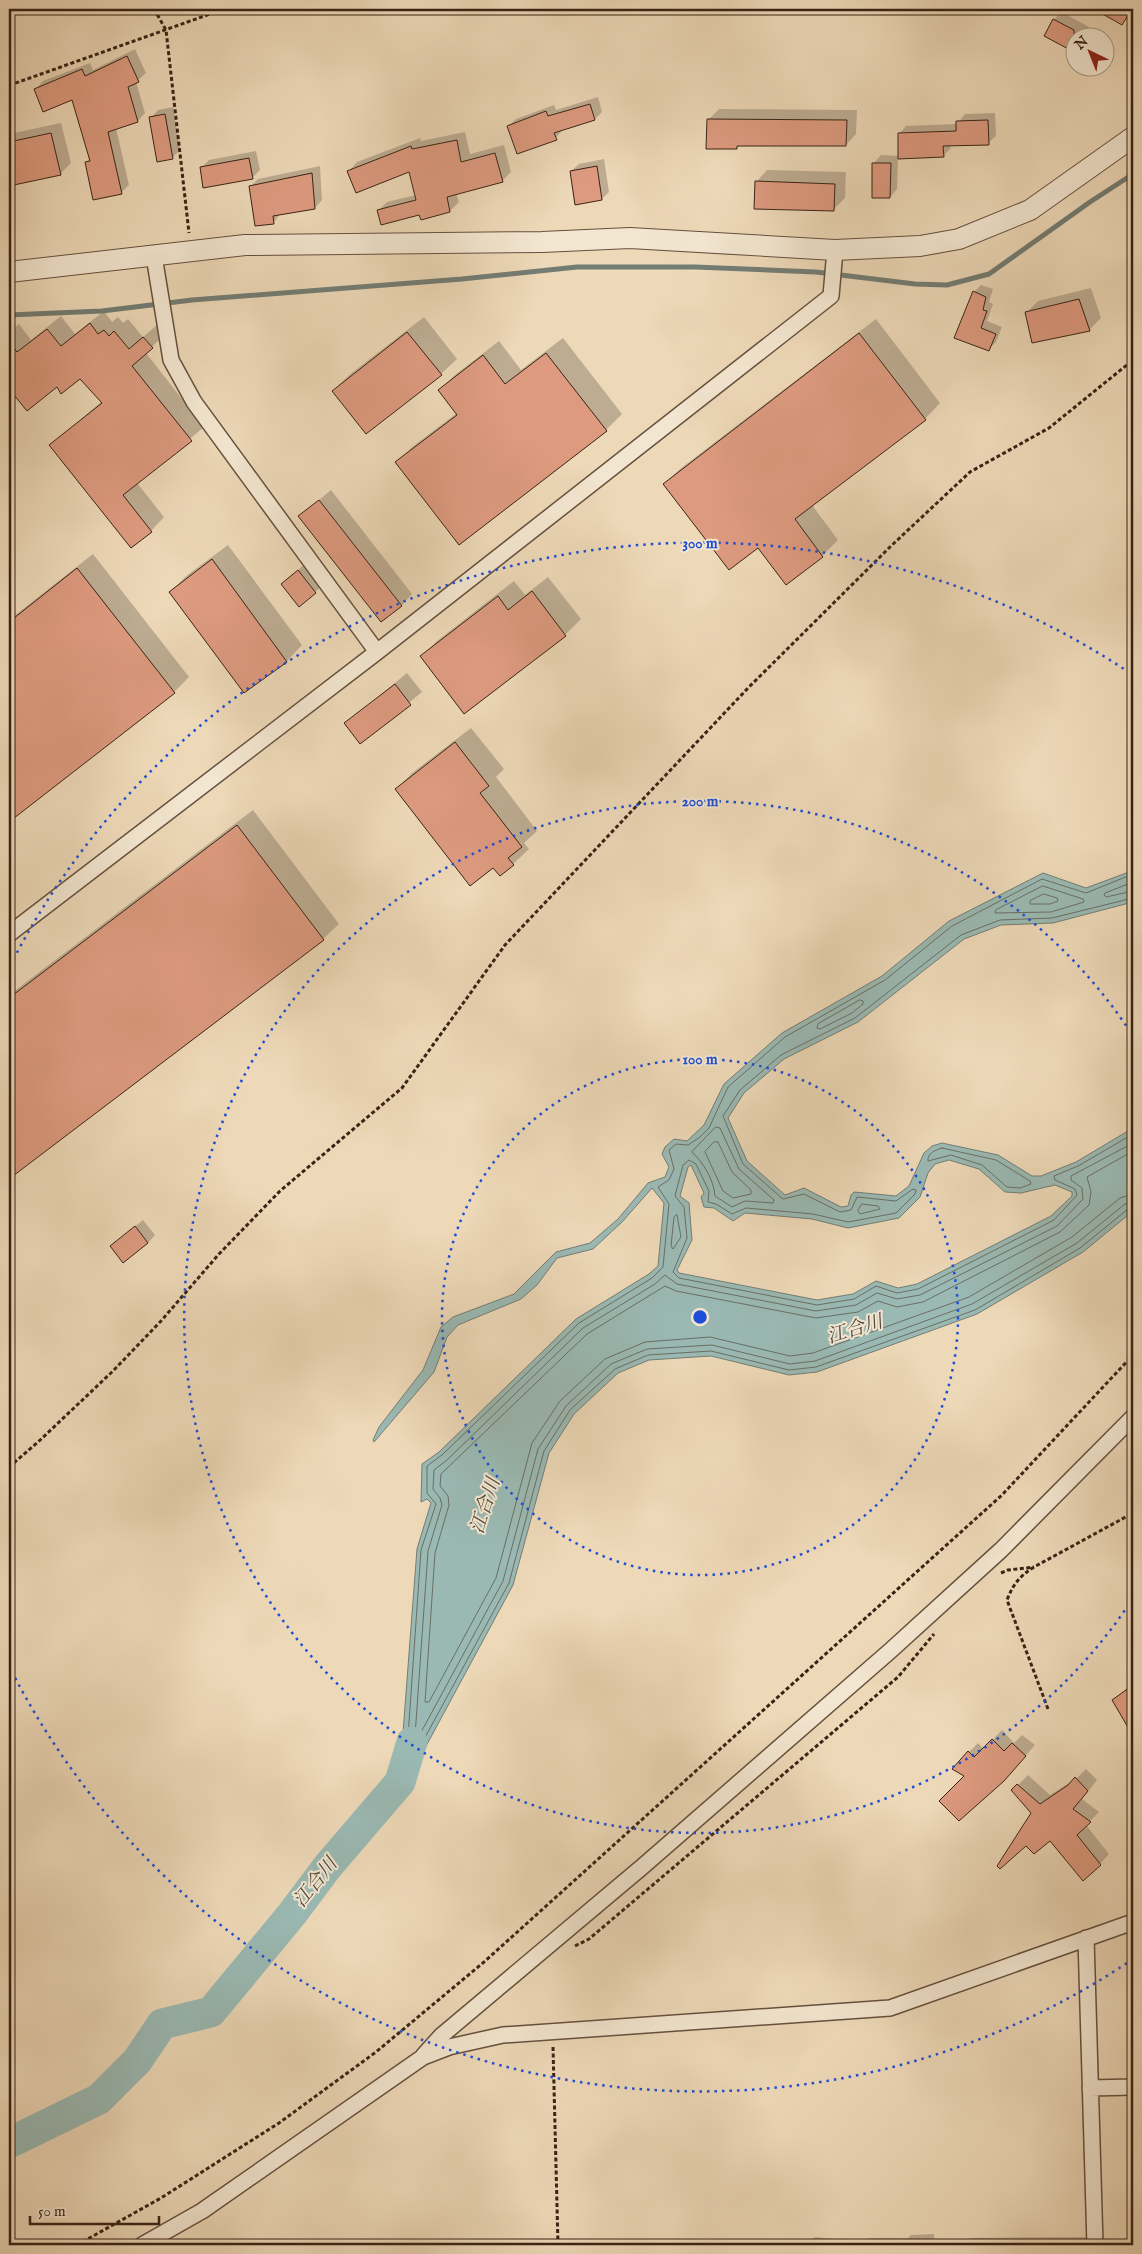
<svg xmlns="http://www.w3.org/2000/svg" width="1142" height="2254" font-family="'IM FELL English','Noto Serif JP',serif">
	<style>
		.water { fill: #9ab9b3; stroke: #737d74; fill-rule: evenodd }
		.shadow { fill: #0003 }
		.lines { fill: none; stroke-linecap: round; stroke-linejoin: round }
		.shore { stroke: #6a6e64; stroke-width: 1 }
		.stream { stroke: #737d74; stroke-width: 5 }
		.river { stroke: #9ab9b3; stroke-width: 31 }
		.building { fill: #dd9a7f; stroke: #392315 }
		.minor-casing { stroke: #66503e; stroke-width: 18 }
		.tertiary-casing { stroke: #66503e; stroke-width: 22 }
		.path { stroke: #392315; stroke-width: 3; stroke-dasharray: 4 2.5; stroke-linecap: butt }
		.minor { stroke: #f3e6d0; stroke-width: 15 }
		.tertiary { stroke: #f3e6d0; stroke-width: 20 }
		.ring { fill: none; stroke: #1d4ed8; stroke-width: 2.5; stroke-dasharray: 2.5 5 }
		.labels { text-anchor: middle; dominant-baseline: central; stroke-width: 4; stroke-linejoin: round; paint-order: stroke }
		.water-label { font-size: 19px; font-style: italic; fill: #51483c; stroke: #f3e6d0 }
		.centre { fill: #1d4ed8; stroke: #f3e6d0; stroke-width: 2.5 }
		.ring-label { font-size: 15px; text-anchor: middle; font-weight: bold; fill: #1d4ed8; stroke: #f3e6d0; stroke-width: 4; stroke-linejoin: round; paint-order: stroke }
	</style>
	<rect width="100%" height="100%" fill="#edd8b7"/>
	<filter id="stains"><feTurbulence type="fractalNoise" baseFrequency=".004" numOctaves="4"/><feColorMatrix values="0 0 0 0 .2 0 0 0 0 .09 0 0 0 0 .02 0 0 0 .5 -.17"/></filter>
	<radialGradient id="worn" r=".72"><stop offset=".6" stop-color="#630" stop-opacity="0"/><stop offset="1" stop-color="#630" stop-opacity=".3"/></radialGradient>
	<path class="water" d="M1133,868V902L1053,923L1001,925L964,939L858,1022L784,1059L744,1093L728,1118L747,1161L785,1195L804,1188L841,1207L848,1206L851,1195L854,1192L896,1196L909,1186L924,1153L932,1146L942,1143L998,1155L1032,1176H1041L1076,1162L1133,1128V1211L1083,1252L977,1314L817,1372L789,1375L711,1356L649,1360L618,1373L574,1414L549,1453L513,1585L398,1798L417,1549L431,1503L427,1499L421,1502L422,1464L439,1452L576,1319L649,1274L658,1266L664,1203L652,1188L622,1222L593,1249L557,1258L537,1285L521,1299L458,1325L447,1337L434,1372L374,1442L373,1440L379,1427L423,1370L441,1327L453,1317L514,1294L556,1252L590,1243L618,1219L648,1183L665,1177L669,1167L662,1154L665,1147L674,1139L687,1141L704,1125L724,1084L782,1033L882,976L949,921L1043,873L1086,888L1129,872ZM949,1160L979,1169L1005,1192L1021,1193L1055,1185L1072,1192V1196L1051,1216L917,1284L898,1288L876,1281L853,1294L817,1300L679,1273L677,1270L692,1240L689,1203L680,1196L688,1167L691,1165L704,1193L701,1197L704,1207L714,1208L733,1221L745,1213L812,1219L848,1228L899,1218L920,1197L928,1173L935,1164Z"/>
	<path class="shadow" d="M1097,9H1133V12L1121,24Z
		M1062,12L1089,27L1084,38H1074L1073,50L1045,36L1054,19Z
		M135,49L146,73L136,82L145,113L138,121L116,128L129,185L121,193L86,162L91,158L73,99L36,89L43,81L90,63L93,70Z
		M598,97L602,112L595,119L563,129L556,138L508,126L516,119L554,105L556,110Z
		M173,107L180,150L172,158L151,118L158,110Z
		M719,109L857,110L856,134L846,145H740L737,148L708,120Z
		M995,113L996,136L988,143L950,144L951,148L943,156L898,157L897,189L890,197L874,163L881,155L900,156L899,134L906,126L957,124L965,114Z
		M61,123L71,163L60,174L9,185V134Z
		M465,132L470,154L504,145L511,172L502,181L456,193L459,202L450,211L420,213L378,211L387,202L416,195L410,170L349,171L357,162L420,138L421,141Z
		M256,151L260,170L252,178L201,168L209,160Z
		M604,159L609,192L602,199L571,171L579,164Z
		M320,166L322,200L315,208L281,213L274,222L256,225L251,186L258,179Z
		M767,170L846,172L845,198L833,210L756,182Z
		M981,285L993,289L989,302L993,304L987,321L1002,327L996,342L989,349L955,337L974,292Z
		M1091,288L1101,318L1089,330L1026,313L1038,301Z
		M104,311L112,322L118,317L123,323L128,319L143,337L157,325L165,334L146,353L204,427L137,483L164,517L151,531L51,445L102,401L81,377L57,386L27,409L9,387V332L19,324L31,340L61,316L75,334Z
		M424,317L457,359L441,374L333,391L349,375Z
		M876,319L940,403L925,419L812,505L838,540L822,556L786,584L758,546L664,484L680,469Z
		M563,338L622,414L606,430L397,462L412,447L457,413L439,390L455,375L499,341L521,370Z
		M331,490L412,594L401,606L300,516Z
		M228,545L302,645L287,661L245,692L171,592L186,576Z
		M93,554L189,677L174,692L9,820V620Z
		M306,563L323,585L315,592L282,584Z
		M548,577L581,619L565,635L465,712L422,656L437,641L514,581L525,595Z
		M407,673L422,692L360,743L345,724Z
		M471,728L504,769L496,777L537,831L524,843L529,849L513,864L493,867L397,789L412,773Z
		M253,810L339,924L323,939L9,1177V995Z
		M143,1220L155,1235L148,1243L111,1246Z
		M1133,1683V1722L1128,1725L1113,1700Z
		M1002,1730L1014,1743L1022,1735L1035,1745L1003,1781L966,1775L969,1752L978,1743L984,1749Z
		M1086,1769L1097,1780L1082,1799L1099,1812L1086,1825L1109,1854L1100,1864L1032,1813L1013,1790L1028,1775L1050,1795L1077,1778Z
		M934,2234L935,2245H862L869,2238H908L911,2235Z
		M815,2237L835,2239L836,2245H808Z
		M1088,2237L1087,2245H963L970,2238Z"/>
	<g class="lines">
		<path class="shore" d="M1133,874L1086,893L1042,879L952,926L885,980L785,1037L728,1087L709,1128L700,1137L688,1145L676,1144L669,1150L674,1169L669,1180L658,1187L669,1204L663,1267L652,1278L579,1323L442,1455L427,1466V1493L436,1504L421,1550L406,1765H410L509,1583L544,1451L570,1410L615,1369L648,1355L711,1351L789,1370L816,1367L975,1310L1080,1248L1128,1209L1133,1208
			M1133,882L1105,893L1104,895L1106,897L1133,891
			M1043,886L1083,899L1084,902L1051,912L995,913L996,910Z
			M1044,894L1057,898L1058,901L1050,904H1030V901Z
			M1133,898L1052,918L1000,920L961,935L855,1018L781,1055L740,1090L723,1116L743,1164L783,1199L804,1194L840,1212L851,1210L857,1197L896,1201L913,1189L916,1190L915,1194L896,1213L848,1222L813,1214L746,1208L732,1214L716,1204L708,1202L709,1191L696,1164L689,1160L683,1165L675,1196L684,1207L687,1238L673,1272L679,1278L817,1305L854,1299L876,1286L897,1293L918,1289L1054,1220L1077,1195L1075,1189L1055,1180L1054,1176L1078,1166L1133,1134
			M860,1000L863,1001V1004L852,1013L820,1029L817,1028L818,1024Z
			M716,1127L720,1128L739,1169L774,1200L773,1203L745,1201L732,1207L715,1196C714,1180 703,1162 692,1152Z
			M714,1142H718L732,1172L751,1190V1194L733,1198L723,1191L705,1152Z
			M1133,1143L1071,1176V1180L1082,1188L1083,1199L1057,1226L920,1295L897,1299L877,1293L856,1305L816,1311L677,1284L665,1275L655,1284L583,1328L447,1460L434,1470L433,1489L440,1498L442,1505L428,1551L415,1736H419L503,1581L538,1449L566,1406L611,1364L647,1349L712,1345L790,1364L815,1361L972,1304L1077,1243L1125,1204L1133,1202
			M942,1148L996,1160L1030,1181L1031,1184L1020,1188L1007,1187L982,1165L951,1155L928,1161C927,1153 936,1150 942,1148Z
			M1133,1151L1087,1177L1091,1192L1089,1205L1060,1232L923,1302L897,1307L878,1301L858,1312L816,1318L676,1291L665,1286L587,1334L441,1474L440,1486L448,1496L449,1505L435,1553L425,1702H429L496,1578L532,1443L560,1401L605,1359L645,1342L710,1337L790,1356L813,1353L969,1297L1072,1237L1120,1198L1133,1194
			M862,1204L878,1206L880,1209L860,1214L858,1211Z
			M677,1215L681,1237L673,1249L671,1246L674,1217Z"/>
		<path class="stream" d="M9,315L102,311L192,300L462,279L577,267H695L816,272L915,284L947,285L989,274L1090,202L1133,174"/>
		<path class="river" d="M9,2143L99,2099L137,2061L162,2024L211,2012L292,1914L328,1866L400,1782L412,1742"/>
	</g>
	<path class="building" d="M1094,9H1132L1122,25Z
		M1053,19L1074,30V52L1044,36Z
		M127,56L139,82L128,87L138,122L108,132L122,194L93,200L85,162L90,161L72,100L43,112L34,89L82,69L85,76Z
		M590,104L595,120L554,133L557,140L517,154L507,126L546,111L548,116Z
		M165,114L173,159L157,162L149,117Z
		M707,119L847,120L846,146H737V149H706Z
		M988,120L989,145L943,146L944,157L898,159V133L956,131V121Z
		M51,133L61,175L9,186V142Z
		M457,140L461,162L495,153L503,182L447,197L450,212L421,220L419,215L381,225L377,210L416,200L409,172L356,193L347,171L411,146L412,149Z
		M249,158L253,179L203,188L200,167Z
		M872,163H891L890,198H872Z
		M597,166L602,200L575,205L570,171Z
		M312,173L315,209L273,216L274,224L255,226L249,186Z
		M755,181L835,184L834,211L754,209Z
		M973,291L986,297L983,310L987,311L981,328L996,334L989,351L954,338Z
		M1079,299L1090,331L1032,343L1025,312Z
		M90,323L98,334L104,330L109,336L114,331L129,349L143,337L153,348L132,366L192,441L123,495L152,532L131,548L49,445L102,403L80,379L61,394L57,387L27,411L9,389V341L17,352L47,329L61,346Z
		M407,332L442,375L366,434L332,391Z
		M859,333L926,420L795,519L823,557L786,585L758,548L729,570L663,484Z
		M546,353L607,431L459,545L395,462L457,415L438,390L483,355L505,384Z
		M319,500L402,606L381,622L298,516Z
		M212,559L287,662L244,693L169,592Z
		M77,568L175,693L9,822V622Z
		M298,570L316,593L299,607L281,584Z
		M532,591L566,636L464,714L420,656L498,596L508,610Z
		M395,684L411,705L360,744L344,723Z
		M455,742L489,786L480,793L522,847L508,858L514,865L500,876L493,868L470,886L395,789Z
		M237,825L324,940L9,1179V998Z
		M135,1226L148,1243L123,1263L110,1246Z
		M1133,1685V1736L1112,1700Z
		M992,1739L1004,1751L1012,1743L1026,1756L1004,1781L959,1821L939,1801L964,1776L952,1769L968,1751L974,1757Z
		M1075,1777L1088,1791L1073,1809L1091,1822L1077,1835L1101,1865L1083,1881L1050,1841L1034,1854L1026,1846L1000,1869L997,1866L1031,1813L1011,1790L1017,1784L1040,1804L1068,1785Z"/>
	<g class="lines">
		<defs>
			<path id="minor" d="M154,256L171,360L194,402L377,652
				M9,934L377,652L831,296L835,250
				M1086,1938L1095,2245
				M423,2056L441,2036L642,1867L890,1651L1001,1550L1133,1417
				M1090,2088L1133,2087
				M142,2245L202,2211L423,2057L449,2047L503,2035L890,2008L1133,1922"/>
			<path id="tertiary" d="M9,272L245,245L542,242L630,238L835,250L920,246L959,239L1030,210L1133,137"/>
		</defs>
		<use href="#minor" class="minor-casing"/>
		<use href="#tertiary" class="tertiary-casing"/>
		<path class="path" d="M154,9L166,30L189,233
			M9,83L13,84L224,9
			M9,1467L38,1442L113,1371L161,1321L219,1254L280,1191L402,1088L505,945L749,687L891,546L970,472L1049,428L1133,360
			M1001,1573L1008,1570L1034,1567
			M1048,1709L1007,1600C1013,1584 1020,1576 1034,1567L1133,1513
			M575,1946L589,1939L898,1677L934,1634
			M553,2047L558,2245
			M77,2245L161,2198L279,2123L376,2052L484,1962L1002,1495L1133,1355"/>
		<use href="#minor" class="minor"/>
		<use href="#tertiary" class="tertiary"/>
	</g>
	<g class="ring">
		<circle cx="700" cy="1317" r="258"/>
		<path d="M1133 1598A516 516 0 1 1 1133 1036"/>
		<path d="M1133 1959A774 774 0 0 1 10 1668M10 966A774 774 0 0 1 1133 675"/>
	</g>
	<g class="labels">
		<g class="water-label">
			<text transform="translate(855 1330) rotate(-17)">江合川</text>
			<text transform="translate(486 1506) rotate(-72)">江合川</text>
			<text transform="translate(316 1883) rotate(-51)">江合川</text>
		</g>
	</g>
	<circle cx="700" cy="1317" r="8" class="centre"/>
	<g class="ring-label">
		<text x="700" y="548">300 m</text>
		<text x="700" y="806">200 m</text>
		<text x="700" y="1064">100 m</text>
	</g>
	<rect width="1142" height="2254" fill="none" stroke="#edd8b7" stroke-width="30"/>
	<rect x="10" y="10" width="1122" height="2234" fill="none" stroke="#392315" stroke-width="2.5"/>
	<rect x="15" y="15" width="1112" height="2224" fill="none" stroke="#392315"/>
	<g transform="translate(1090 52) rotate(317)"><circle r="24" fill="#f3e6d0" stroke="#a99885"/>
	<path d="M0-4L9 19L0 12L-9 19Z" fill="#8f2418"/>
	<text y="-8" font-size="14" font-weight="bold" text-anchor="middle" fill="#392315">N</text>
	</g>
	<path d="M30 2216v8h129v-8" fill="none" stroke="#392315" stroke-width="2.5"/>
	<text x="38" y="2216" font-size="15" fill="#392315" stroke="#f3e6d0" stroke-width="4" paint-order="stroke">50 m</text>
	<rect width="100%" height="100%" filter="url(#stains)"/>
	<rect width="100%" height="100%" fill="url(#worn)"/>
</svg>
